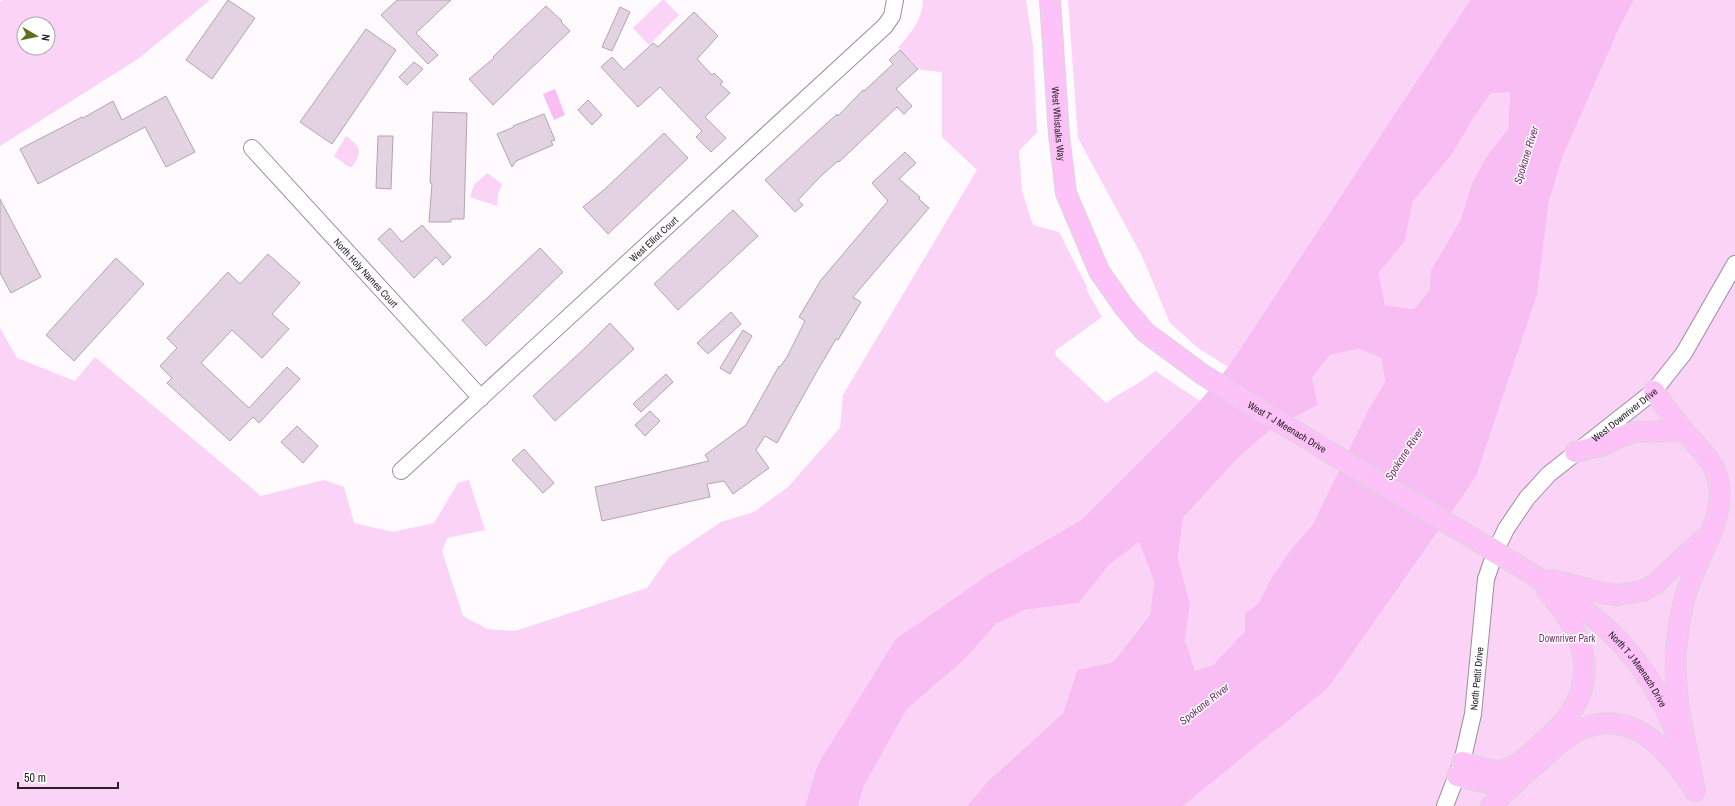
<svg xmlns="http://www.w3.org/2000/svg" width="1735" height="806" font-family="'Archivo Narrow',sans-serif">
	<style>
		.green { fill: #fad3f6; fill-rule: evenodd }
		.water { fill: #f8bdf2; fill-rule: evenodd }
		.building { fill: #e3d2e1; stroke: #b4a4b2 }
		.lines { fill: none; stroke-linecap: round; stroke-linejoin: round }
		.minor-casing { stroke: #9d8c9b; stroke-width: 18 }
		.major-casing { stroke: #d8d7d8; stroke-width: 22 }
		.minor { stroke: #fff; stroke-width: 16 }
		.major { stroke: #fdc2f8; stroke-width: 20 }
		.major-bridge-casing { stroke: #d8d7d8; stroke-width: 22; stroke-linecap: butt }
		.major-bridge { stroke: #fdc2f8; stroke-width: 20 }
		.labels { text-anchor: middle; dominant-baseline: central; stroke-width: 3; stroke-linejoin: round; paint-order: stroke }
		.street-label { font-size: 10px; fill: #292328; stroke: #fff }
		.park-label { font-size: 10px; fill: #783574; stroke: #fff }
		.water-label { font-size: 11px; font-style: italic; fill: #753271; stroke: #fff }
	</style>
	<rect width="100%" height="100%" fill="#fefafd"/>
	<path class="green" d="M3,0H210L138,59L0,146V2ZM24,24H48V48H24Z
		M662,0H664L679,15L649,45L633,28Z
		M923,0H1026L1033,46L1037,132L1019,151L1022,191L1033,225L1059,232L1087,287L1086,289L1102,317L1055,351L1056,356L1106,403C1122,391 1140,384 1155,371L1200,401L1081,520L994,571L817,766L805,806H0V328L17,358L75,381L95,357L261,496L324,480L344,487L354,523L393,532L434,523L458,483L469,480L485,530L447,538L442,551L463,616L487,629L515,631L647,588L669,557L721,522L754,512L788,487L840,428L843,395L977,170L942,137V72L921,70L898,48C910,34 923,19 923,0Z
		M1068,0H1470L1228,367L1198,348L1170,323L1142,256L1078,138Z
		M1634,0H1735V806H1183L1328,688L1476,477L1537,295L1549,201L1562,158L1621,24Z
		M1510,91L1508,129L1486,157L1472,183L1461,219L1431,270L1429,291L1414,309L1385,305L1379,273L1405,241L1413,201L1491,93Z
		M346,136C361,147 363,151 352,167H349L334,156Z
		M487,173L502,184L498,194L497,206L470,197L474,185Z
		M1359,349L1381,358L1385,382L1368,410L1313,524L1292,548L1271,578L1259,604L1245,614V631L1213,665L1195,672L1185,640L1190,604L1178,558L1183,518L1237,459L1270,430L1318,405L1312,378L1330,355Z
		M1139,542L1154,582L1150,613L1113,662L1077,670L1063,713L986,783L967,806H858L864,786L907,709L965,659L996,624L1025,610L1079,603L1109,565Z"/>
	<path class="water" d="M1470,0H1634L1621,24L1562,158L1549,201L1537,295L1476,477L1328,688L1183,806H967L986,783L1063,713L1077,670L1113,662L1150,614L1154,582L1139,542L1109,565L1079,603L1025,610L996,624L965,659L907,709L864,786L858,806H805L817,766L896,639L994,571L1081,520L1200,401L1228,367ZM1510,92L1508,129L1486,157L1472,183L1461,219L1431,270L1429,291L1414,309L1385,305L1379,273L1405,241L1413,201L1452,154L1472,120L1491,93ZM1359,349L1381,358L1385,382L1368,410L1313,524L1292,548L1271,578L1259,603L1245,614V631L1213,665L1195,671L1185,640L1190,604L1178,558L1183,518L1237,459L1270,430L1318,405L1312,378L1330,355Z
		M555,89L565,115L554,120L543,94Z"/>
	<path class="building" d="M228,0L255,18L212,79L186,60Z
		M397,0H451L416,33L438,55L428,64L381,15Z
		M546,6L562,21L561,22L570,31L493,105L469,79L494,58L493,57Z
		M620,7L630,12L612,51L602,47Z
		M694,12L718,36L697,59L712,75L714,73L723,82L720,84L730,93L705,117L726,138L711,152L696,137L702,131L660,87L638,107L601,67L612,57L624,70L653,43L658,47Z
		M366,29L396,50L332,144L300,122Z
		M900,50L918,69L896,89L912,106L904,114L897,107L839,162L838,161L821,176L798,200L803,205L795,212L765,180L837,114L838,116L863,90L864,91L893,64L889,60Z
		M414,62L423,69L407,85L399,77Z
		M166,96L195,152L166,167L145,127L38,184L20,149L82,117L83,118L113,101L122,120Z
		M588,100L602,115L592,125L578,110Z
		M433,112L467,113L464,219H451V222H429L432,183H430Z
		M544,114L555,140L551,141L553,145L516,161L512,167L497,134L514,127L513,126Z
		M664,133L688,158L608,234L583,207L606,188Z
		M378,136H393L391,189L376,188Z
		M905,152L916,163L899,179L920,197L919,199L929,208L853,297L861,302L838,340L836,339L816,373L777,443L765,436L756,450L769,468L733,494L724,481L707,484L710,497L602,521L595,487L709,461L705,455L746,425L779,366L780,367L787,357L805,321L799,317L821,280L888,201L872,183Z
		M0,199L41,277L11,293L0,273Z
		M733,210L758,236L678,310L654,284Z
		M422,225L451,257L443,265L436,257L414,278L378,239L390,228L402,242Z
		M540,248L563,272L486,346L462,320L486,299Z
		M268,254L300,283L272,314L289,329L262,358L232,330L201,363L249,408L287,367L300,379L259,423L253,417L230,441L167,383L172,378L160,366L177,348L167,338L228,272L240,284Z
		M116,258L144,284L74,361L46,335Z
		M731,312L741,324L708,354L697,343Z
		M610,323L634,349L555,421L533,396L585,348Z
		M743,330L752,336L730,374L720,368Z
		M666,374L673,382L641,412L633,404Z
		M650,411L660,421L645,436L635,425Z
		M297,426L318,446L303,463L281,442Z
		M524,449L554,483L543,493L512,460Z"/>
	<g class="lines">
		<defs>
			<g id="minor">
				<path id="s1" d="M252,148L481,398"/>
				<path id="s2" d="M401,471L885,26L892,16L895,0"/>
				<path id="s3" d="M1445,806L1462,762L1473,714L1486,579L1496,550L1506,529L1527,498L1549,474L1654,391L1684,353L1735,264"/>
			</g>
			<g id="major">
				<path id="s4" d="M1050,0L1059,135L1066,193L1099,271L1124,307L1145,332L1202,374L1253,406L1384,485"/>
				<path d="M1654,391C1663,404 1672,417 1683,430C1695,444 1711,457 1717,476C1728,513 1701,551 1689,585C1682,603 1679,623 1677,641C1671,691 1686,742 1695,791"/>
				<path d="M1575,452L1604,445L1620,437L1635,432L1683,431"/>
				<path id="s5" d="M1526,570C1598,615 1647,654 1677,737"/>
				<path d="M1553,580L1602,593L1618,595L1642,591L1655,584L1706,537"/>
				<path d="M1462,762C1474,765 1490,773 1503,770C1519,767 1533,751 1544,741C1554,732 1564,723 1571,712C1600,667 1578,626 1547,591"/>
				<path d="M1457,776L1492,784L1516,781"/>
				<path d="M1491,806C1509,788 1528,771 1547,754C1558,745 1570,733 1584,728C1633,709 1668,750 1692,786"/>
			</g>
		</defs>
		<use href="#minor" class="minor-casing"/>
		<use href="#major" class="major-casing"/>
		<use href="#minor" class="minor"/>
		<use href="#major" class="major"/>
		<defs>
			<path id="major-bridge" d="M1384,485L1526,570"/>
		</defs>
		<use href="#major-bridge" class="major-bridge-casing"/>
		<use href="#major-bridge" class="major-bridge"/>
	</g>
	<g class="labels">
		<g class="street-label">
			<text stroke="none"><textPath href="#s4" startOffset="124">West Whistalks Way</textPath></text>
			<text stroke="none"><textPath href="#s2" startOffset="343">West Elliot Court</textPath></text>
			<text stroke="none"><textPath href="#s1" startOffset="169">North Holy Names Court</textPath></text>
			<text stroke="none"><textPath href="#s3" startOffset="452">West Downriver Drive</textPath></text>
			<text stroke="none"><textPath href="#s4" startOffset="526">West T J Meenach Drive</textPath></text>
			<text stroke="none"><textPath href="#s5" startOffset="151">North T J Meenach Drive</textPath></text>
			<text stroke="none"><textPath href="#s3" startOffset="132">North Pettit Drive</textPath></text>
		</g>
		<g class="park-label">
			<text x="1567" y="638">Downriver Park</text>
		</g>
		<g class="water-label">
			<text transform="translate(1526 155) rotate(-73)">Spokane River</text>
			<text transform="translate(1404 454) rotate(-57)">Spokane River</text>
			<text transform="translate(1204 704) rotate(-38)">Spokane River</text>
		</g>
	</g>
	<g transform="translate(36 36) rotate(99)"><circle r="19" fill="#ffffff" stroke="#a9a7a9"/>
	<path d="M0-3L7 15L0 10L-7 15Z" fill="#5e6e19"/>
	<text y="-6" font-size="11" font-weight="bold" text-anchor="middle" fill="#292328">N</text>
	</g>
	<path d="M18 782v6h100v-6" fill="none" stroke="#292328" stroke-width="2"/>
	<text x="24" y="782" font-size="12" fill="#292328" stroke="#ffffff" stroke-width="3" paint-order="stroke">50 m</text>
</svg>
